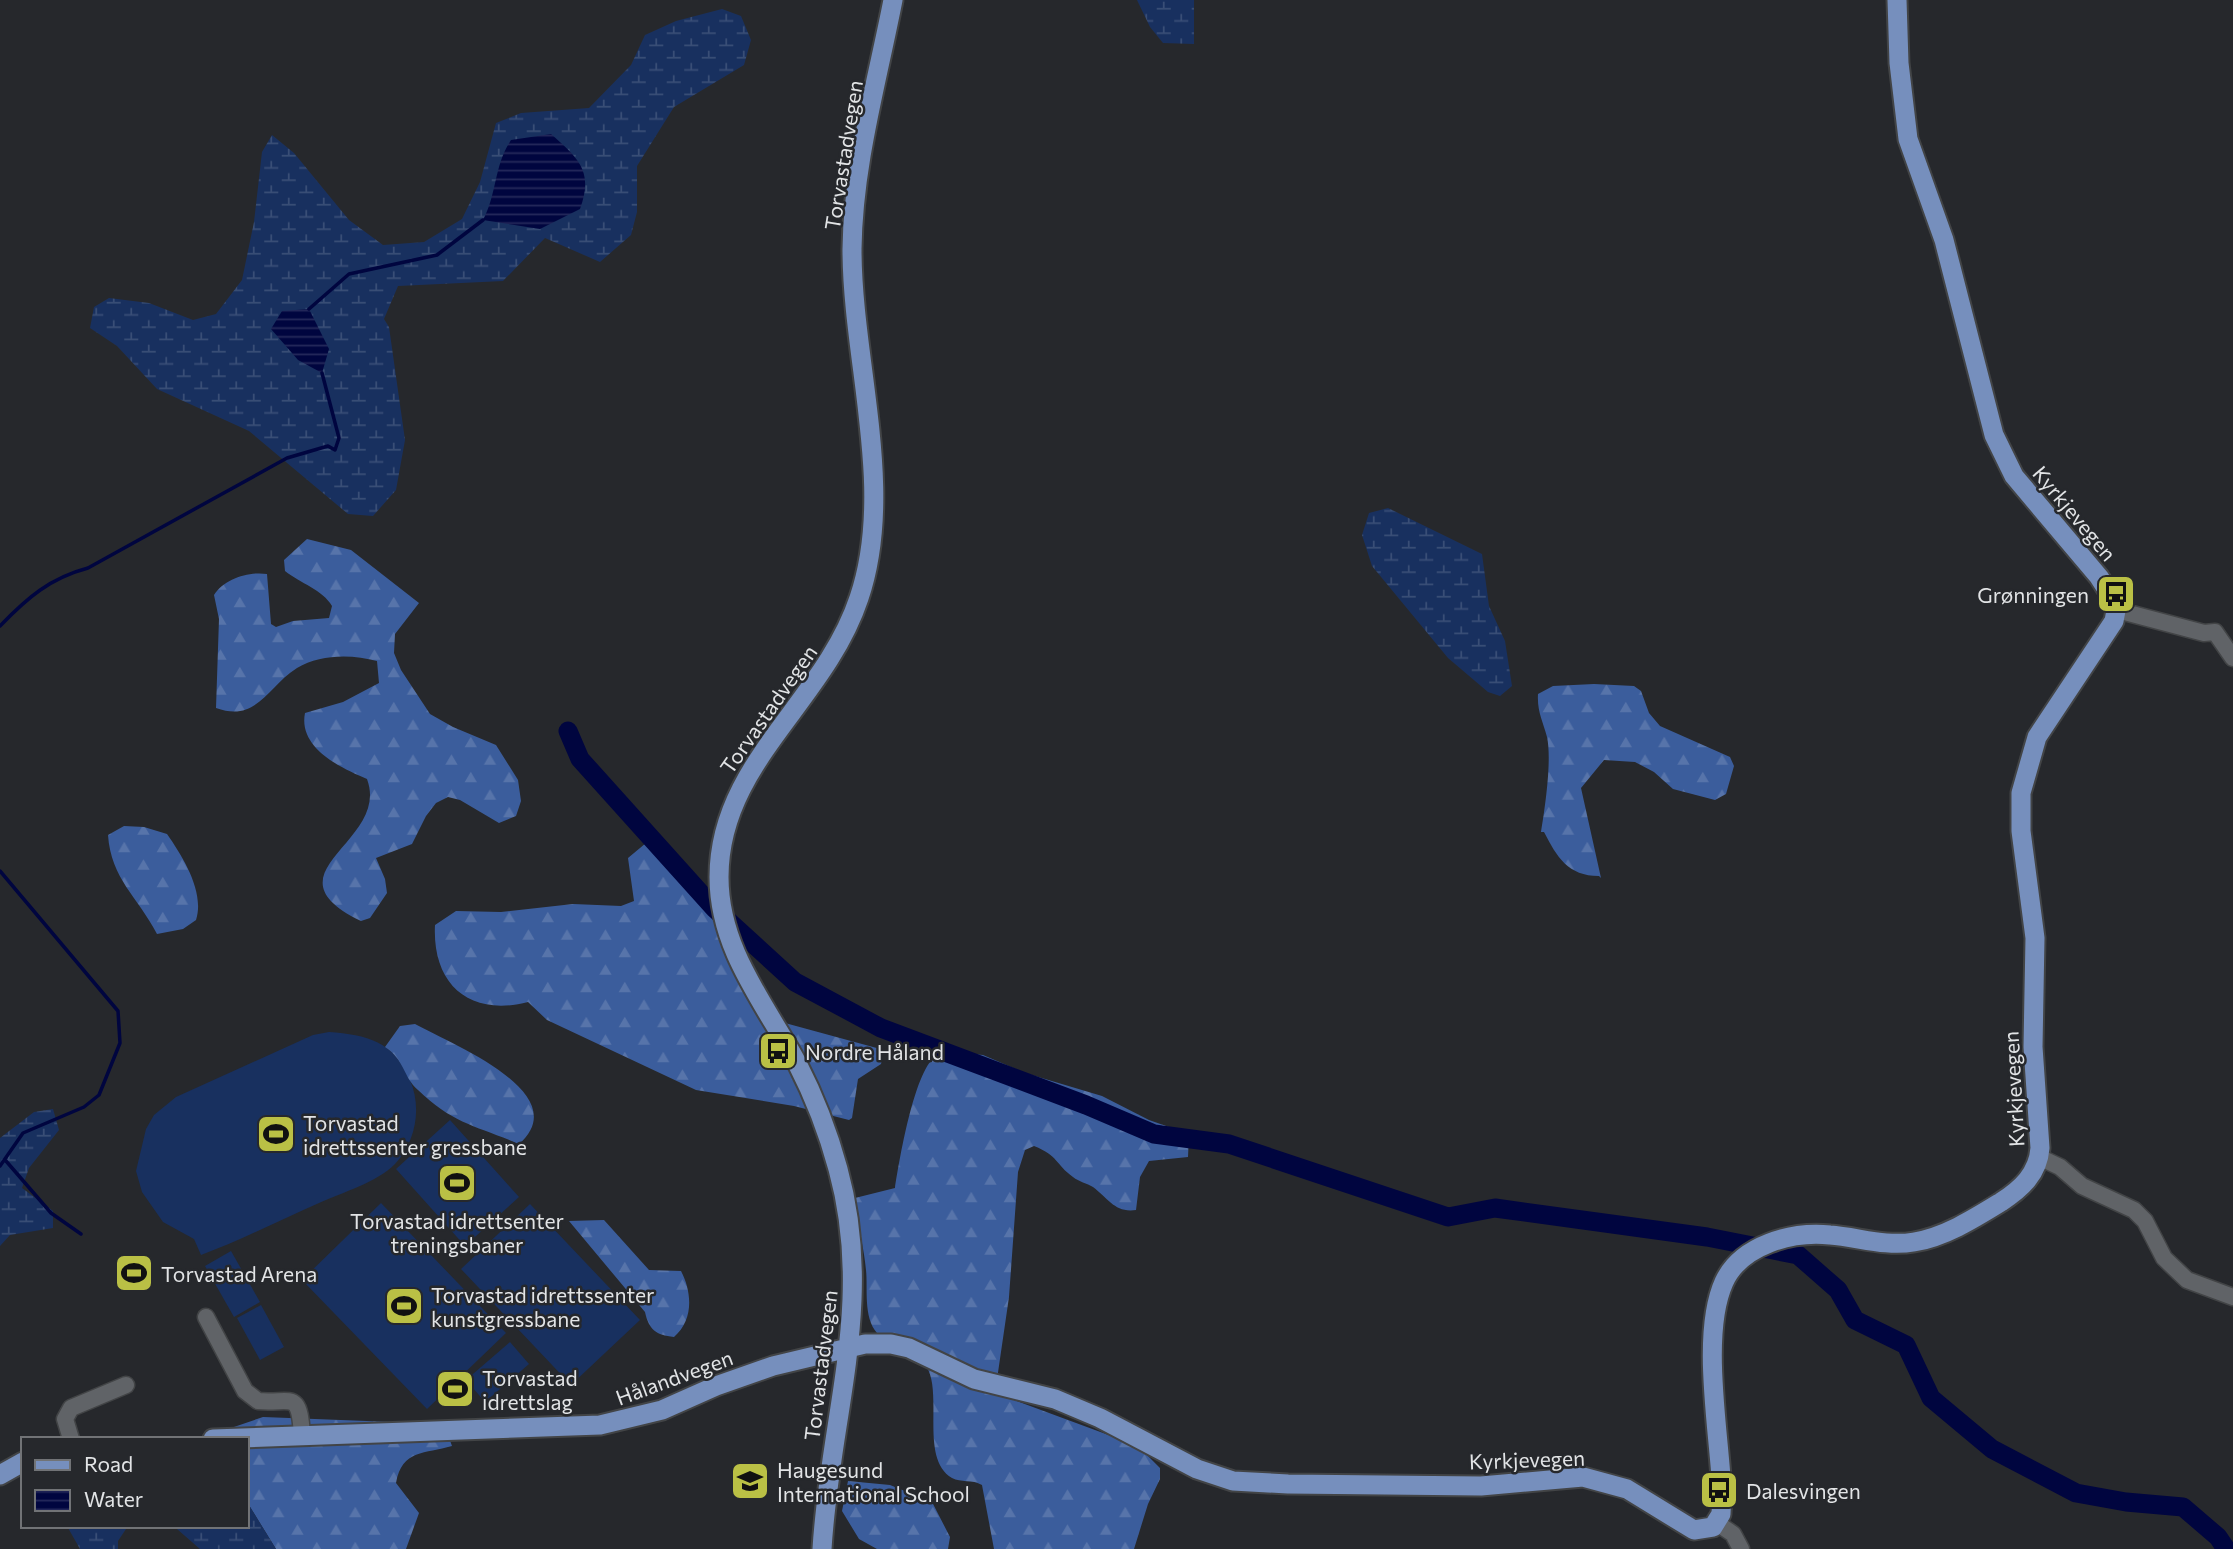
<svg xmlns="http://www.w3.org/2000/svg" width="2233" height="1549" font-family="Commissioner,sans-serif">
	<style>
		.grass { fill: #18305f }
		.forest { fill: url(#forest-firs) }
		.wetland { fill: url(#wetland-marsh) }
		.water { fill: url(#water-rules) }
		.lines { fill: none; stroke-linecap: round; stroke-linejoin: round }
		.stream { stroke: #00053f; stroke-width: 3.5 }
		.river { stroke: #00053f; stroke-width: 19 }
		.minor-casing { stroke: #424446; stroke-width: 19 }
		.major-casing { stroke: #424446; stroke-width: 23 }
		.minor { stroke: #606367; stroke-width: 16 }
		.major { stroke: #768fbd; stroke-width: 19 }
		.labels { text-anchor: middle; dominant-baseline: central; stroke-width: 5; stroke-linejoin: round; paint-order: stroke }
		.street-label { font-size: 21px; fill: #e2e4e6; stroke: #26282c }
		.poi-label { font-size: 21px; fill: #e2e4e6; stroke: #26282c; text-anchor: start }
	</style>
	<defs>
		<pattern id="forest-firs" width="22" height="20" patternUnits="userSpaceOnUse" patternTransform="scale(1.75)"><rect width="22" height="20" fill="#3b5d9c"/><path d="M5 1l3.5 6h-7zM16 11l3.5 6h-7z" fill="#5774aa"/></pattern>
		<pattern id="wetland-marsh" width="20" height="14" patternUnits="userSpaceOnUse" patternTransform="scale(1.75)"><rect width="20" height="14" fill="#18305f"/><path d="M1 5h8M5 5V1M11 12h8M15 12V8" fill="none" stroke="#394e76"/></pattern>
		<pattern id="water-rules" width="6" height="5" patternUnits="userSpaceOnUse" patternTransform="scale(1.75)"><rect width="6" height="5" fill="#00053f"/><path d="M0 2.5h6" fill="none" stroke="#25295b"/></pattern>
	</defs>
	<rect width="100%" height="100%" fill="#26282c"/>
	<path class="grass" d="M329,1032C367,1035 394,1041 410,1080C422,1108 416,1141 395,1164C376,1183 343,1192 319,1203C280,1220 241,1240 201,1255L194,1239L163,1222L142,1192L136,1171L146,1129L154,1115L176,1097L313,1035Z
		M450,1120L519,1197L465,1246L396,1169Z
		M381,1203L506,1333L427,1409L302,1280Z
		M530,1204L640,1320L571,1385L461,1269Z
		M231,1251L260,1302L234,1317L205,1266Z
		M261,1305L284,1347L260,1360L237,1318Z
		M510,1342L529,1364L485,1402L466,1380Z"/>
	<path class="forest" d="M307,539L351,550L419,603L395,634L394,653L401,670L430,714L453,727L496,745L518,780L521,801L516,816L499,823L460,800L448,797L436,803L426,816L412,844L376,858L385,879L387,893L370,918L361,921C261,872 391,843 367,779C341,768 298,748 305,713L343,702L379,683L377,661C352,654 320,654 297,668C267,687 257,723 216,708L219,619L214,595C224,579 249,571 267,574L271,624L276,627L293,621L329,618L332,606C323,590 300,583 285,571L284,560Z
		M1594,684L1634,686L1641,691L1649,713L1660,726L1730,757L1734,766L1726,794L1715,800L1673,789L1654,772L1635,762L1604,760L1581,788L1601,878L1599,876C1568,876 1557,857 1544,832H1541C1545,808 1552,760 1547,737C1543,721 1537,712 1538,694L1553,686Z
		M124,826L144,827L167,834C183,857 205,892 196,920L183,929L157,934C138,897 111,879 108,835Z
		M652,838L669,864L689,885L690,882L774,1020L884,1050L881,1064L858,1079L852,1118L849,1120L794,1106L696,1090L547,1020L528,1002C470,1017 432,985 435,925L456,911L501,912L573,904L621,906L634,901L628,858Z
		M415,1024C449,1043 577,1093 519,1144C477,1126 453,1124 418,1090C403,1077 405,1060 385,1047L400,1026Z
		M962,1053L983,1055L1025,1073L1102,1096L1149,1120L1189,1134L1188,1157L1149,1161L1140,1177L1136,1210C1115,1213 1109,1199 1093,1187C1087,1183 1079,1182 1073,1177C1055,1164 1059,1156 1034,1146L1025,1150L1018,1172L1009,1297L995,1393L1122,1440L1145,1453L1160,1468V1479L1148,1504L1134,1549H994L982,1485C972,1479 961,1483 952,1478C919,1459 944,1392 926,1366C916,1351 889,1346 877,1333C863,1317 868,1288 866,1270C864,1249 859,1227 853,1206L855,1198L895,1188C899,1162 914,1072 935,1057C942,1052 953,1054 962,1053Z
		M604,1220L649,1270L681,1271C692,1292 694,1320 674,1337C656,1335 649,1330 645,1312L569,1221Z
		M263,1417L444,1424L452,1446C425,1454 402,1449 396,1483L419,1513L406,1549H276L247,1502V1439H228L231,1428Z
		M848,1481L890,1485L932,1502L950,1537L948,1549H877L859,1539L842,1511Z"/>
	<path class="wetland" d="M1137,0H1194V44L1163,43L1150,27Z
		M722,9L741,16L751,40L744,65L674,107L637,166V212L631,235L600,262L545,238L503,281L398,286L384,319L389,327L405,440L396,490L373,516L348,514L249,431L157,389L117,346L90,328L94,307L109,298L149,303L193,320L216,314L242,280L254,222L262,152L272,135L294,153L349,220L383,245L424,242L462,219L480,182L496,123L521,113L589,108L631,65L645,35L676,21Z
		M1388,508L1482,554L1489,606L1505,641L1512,686L1500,696L1488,692L1448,658L1372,566L1362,535L1369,513Z
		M53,1109L59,1130L29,1168L22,1188L53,1211V1228L10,1235L0,1246V1138L34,1112Z
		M247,1502L276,1549H200L177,1529L147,1526H247Z
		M67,1526H128L118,1541V1549H80Z"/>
	<path class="water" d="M551,134C578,158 594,171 580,209L540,229L483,220C497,194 494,165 511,140Z
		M309,309L329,349L322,373L298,360L271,329L282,311Z"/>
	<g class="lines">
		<path class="stream" d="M309,309L349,274L437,255L483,220
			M0,626C27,598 50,578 88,568L287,458L328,446L335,450L339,438L322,373
			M0,871L118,1011L120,1043L99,1095L84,1107L23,1133L0,1166
			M6,1161L51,1213L81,1234"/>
		<path class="river" d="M568,731L580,759L714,908L795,982L881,1028L1086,1105L1154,1134L1229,1144L1448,1217L1495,1208L1707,1237L1798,1255L1838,1290L1855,1320L1906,1345L1931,1398L1992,1449L2076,1493L2126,1502L2183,1507L2218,1537L2226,1549"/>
		<defs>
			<path id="minor" d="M2117,610L2204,633L2215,632L2233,658
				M2039,1157L2060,1167L2082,1186L2134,1210L2145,1221L2164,1258L2187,1280L2233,1297
				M206,1317L245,1391L258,1401C292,1404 299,1389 302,1435
				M71,1439L65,1419L71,1408L126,1385
				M1717,1523L1733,1534L1741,1549"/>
			<path id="major" d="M213,1439L600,1425L662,1410L716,1386L773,1366L865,1344H891L909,1348L974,1379L1055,1399L1100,1418L1197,1469L1233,1481L1288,1484L1481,1486L1583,1477L1627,1489L1694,1530L1713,1527L1721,1514L1722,1494C1720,1436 1700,1335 1724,1282C1741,1245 1792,1231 1830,1235C1858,1237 1885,1247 1914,1242C1945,1237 1975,1218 2001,1202C2021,1189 2038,1174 2040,1148L2033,1047L2035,938L2021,831V793L2037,737L2114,621L2117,605L2099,577L2014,476L1994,435L1944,240L1908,139L1899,63L1897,0
				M0,1475L23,1462
				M822,1549C830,1415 875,1304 838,1169C828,1132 814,1096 797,1063C764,1002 719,949 719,877C719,763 824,703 859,598C896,489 852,362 852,249C853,165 877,82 893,0"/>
		</defs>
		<use href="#minor" class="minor-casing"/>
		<use href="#major" class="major-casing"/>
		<use href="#minor" class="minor"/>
		<use href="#major" class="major"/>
	</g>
	<defs>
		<symbol id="bus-square" viewBox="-11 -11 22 22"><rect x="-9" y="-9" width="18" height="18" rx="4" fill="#bac045" stroke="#26282c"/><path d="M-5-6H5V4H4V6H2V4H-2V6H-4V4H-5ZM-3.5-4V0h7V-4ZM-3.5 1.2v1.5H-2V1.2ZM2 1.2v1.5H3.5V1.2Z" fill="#111"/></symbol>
		<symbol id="stadium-square" viewBox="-11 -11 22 22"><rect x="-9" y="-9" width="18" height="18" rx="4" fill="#bac045" stroke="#26282c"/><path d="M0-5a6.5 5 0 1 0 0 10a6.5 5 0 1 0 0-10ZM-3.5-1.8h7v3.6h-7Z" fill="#111"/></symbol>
		<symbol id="school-square" viewBox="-11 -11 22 22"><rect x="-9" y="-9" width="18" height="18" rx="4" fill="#bac045" stroke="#26282c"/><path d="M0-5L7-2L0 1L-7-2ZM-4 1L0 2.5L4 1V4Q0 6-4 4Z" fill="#111"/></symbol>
	</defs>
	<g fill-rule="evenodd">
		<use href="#bus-square" x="2094" y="572" width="44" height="44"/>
		<use href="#bus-square" x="756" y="1029" width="44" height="44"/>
		<use href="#stadium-square" x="254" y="1112" width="44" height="44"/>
		<use href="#stadium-square" x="435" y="1161" width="44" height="44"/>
		<use href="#stadium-square" x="112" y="1251" width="44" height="44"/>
		<use href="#stadium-square" x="382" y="1284" width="44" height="44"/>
		<use href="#stadium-square" x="433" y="1367" width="44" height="44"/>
		<use href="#school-square" x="728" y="1459" width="44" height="44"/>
		<use href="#bus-square" x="1697" y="1468" width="44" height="44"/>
	</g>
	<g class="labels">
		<g class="street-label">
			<text transform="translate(843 155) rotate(-81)">Torvastadvegen</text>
			<text transform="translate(2075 513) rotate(50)">Kyrkjevegen</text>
			<text transform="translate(768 709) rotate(-55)">Torvastadvegen</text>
			<text transform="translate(2013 1089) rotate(-93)">Kyrkjevegen</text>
			<text transform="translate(820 1365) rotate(-83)">Torvastadvegen</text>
			<text transform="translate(674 1377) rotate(-20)">Hålandvegen</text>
			<text transform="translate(1527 1459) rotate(-2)">Kyrkjevegen</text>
		</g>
		<g class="poi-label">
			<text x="2089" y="594" text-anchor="end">Grønningen</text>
			<text x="805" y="1051">Nordre Håland</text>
			<text x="303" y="1122">Torvastad<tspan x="303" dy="24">idrettssenter gressbane</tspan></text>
			<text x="457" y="1220" text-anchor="middle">Torvastad idrettsenter<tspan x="457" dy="24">treningsbaner</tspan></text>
			<text x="161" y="1273">Torvastad Arena</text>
			<text x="431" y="1294">Torvastad idrettssenter<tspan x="431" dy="24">kunstgressbane</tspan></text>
			<text x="482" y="1377">Torvastad<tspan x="482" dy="24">idrettslag</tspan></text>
			<text x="777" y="1469">Haugesund<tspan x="777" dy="24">International School</tspan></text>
			<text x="1746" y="1490">Dalesvingen</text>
		</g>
	</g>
	<rect x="21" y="1437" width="228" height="91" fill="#26282c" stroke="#717376" stroke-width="2"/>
	<rect x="35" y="1460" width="35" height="10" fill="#768fbd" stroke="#717376" stroke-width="2"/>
	<text x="84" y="1472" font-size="21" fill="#e2e4e6">Road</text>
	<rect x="35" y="1490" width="35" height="21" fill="url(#water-rules)" stroke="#717376" stroke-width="2"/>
	<text x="84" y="1507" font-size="21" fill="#e2e4e6">Water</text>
</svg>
